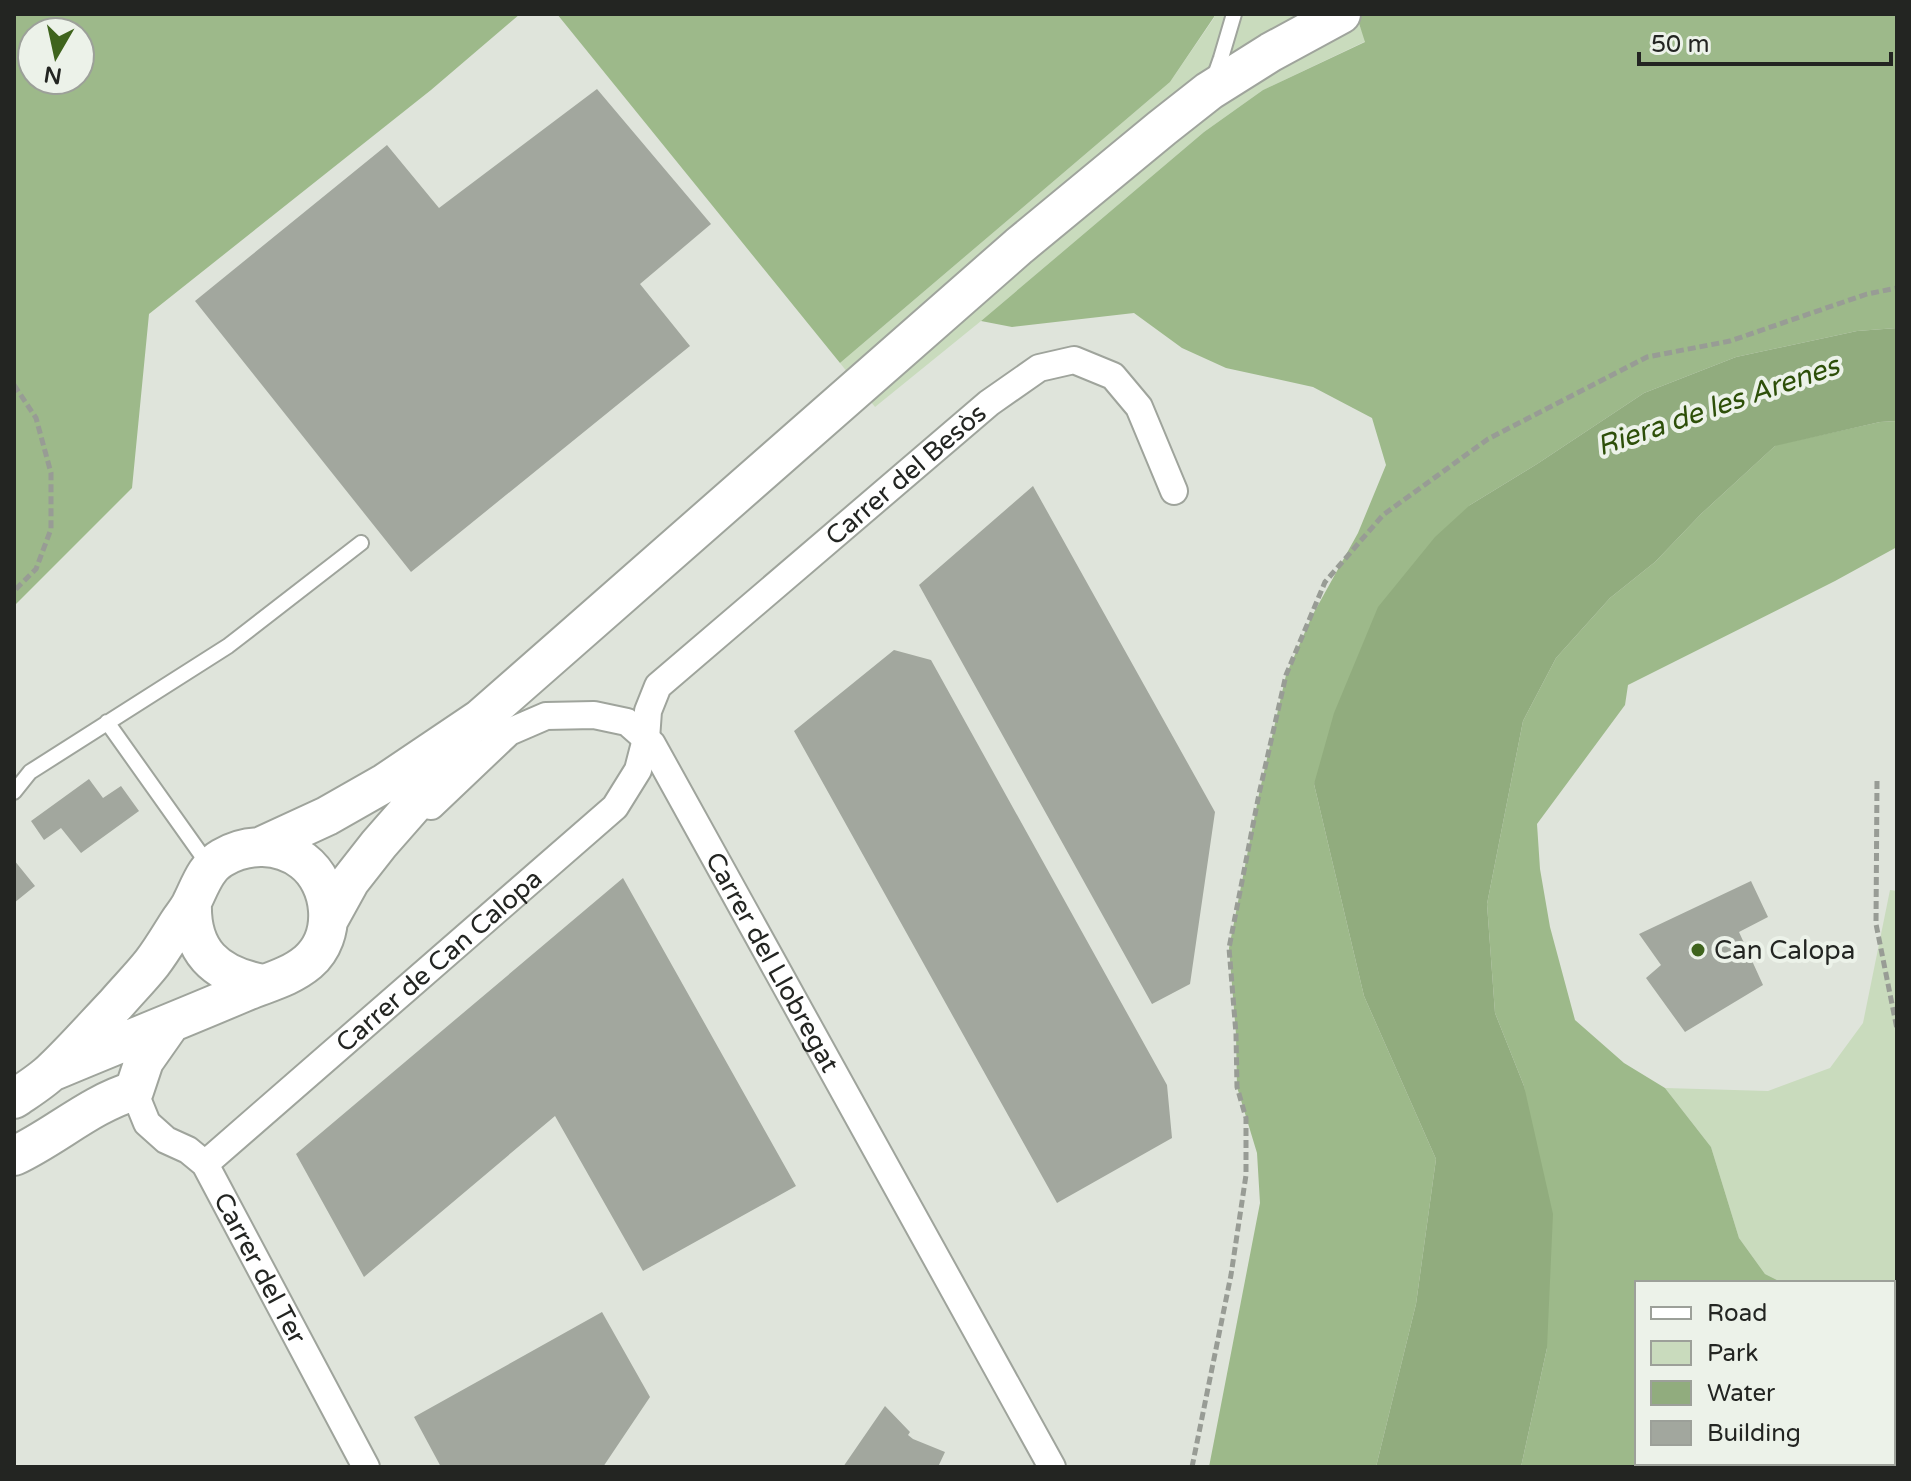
<svg xmlns="http://www.w3.org/2000/svg" width="1911" height="1481" font-family="'Varela Round',sans-serif">
	<style>
		.green { fill: #c9dbbd }
		.forest { fill: #9db98a; fill-rule: evenodd }
		.water { fill: #91ac7e }
		.building { fill: #a2a79e }
		.lines { fill: none; stroke-linecap: round; stroke-linejoin: round }
		.service-casing { stroke: #9fa49c; stroke-width: 18 }
		.minor-casing { stroke: #9fa49c; stroke-width: 30 }
		.secondary-casing { stroke: #9fa49c; stroke-width: 42 }
		.path { stroke: #989c95; stroke-width: 5; stroke-dasharray: 8 4; stroke-linecap: butt }
		.service { stroke: #fff; stroke-width: 14 }
		.minor { stroke: #fff; stroke-width: 26 }
		.secondary { stroke: #fff; stroke-width: 38 }
		.poi-dot { fill: #3f641d; stroke: #ecf2e9; stroke-width: 3 }
		.labels { text-anchor: middle; dominant-baseline: central; stroke-width: 8; stroke-linejoin: round; paint-order: stroke }
		.street-label { font-size: 26px; fill: #232522; stroke: #ecf2e9 }
		.poi-label { font-size: 26px; fill: #232522; stroke: #ecf2e9; text-anchor: start }
		.water-label { font-size: 28px; font-style: italic; fill: #2d4f09; stroke: #ecf2e9 }
	</style>
	<rect width="100%" height="100%" fill="#dfe4db"/>
	<path class="green" d="M1214,14H1355L1366,41L1263,90L1204,132L981,321L875,407L840,363L1170,82L1214,18Z
		M1890,890L1897,891V1305L1893,1304V1283H1783L1765,1274L1739,1238L1711,1147L1665,1088L1768,1091L1830,1068L1863,1023Z"/>
	<path class="forest" d="M14,14H520L431,90L149,314L132,488L14,606ZM80,32V80H32V32Z
		M557,14H1214V17L1170,82L840,363Z
		M1356,14H1897V328L1857,331L1736,357L1644,393L1537,464L1470,505L1314,784L1364,996L1436,1159L1416,1304L1376,1467H1209L1260,1203L1257,1153L1237,1087L1236,1034L1229,948L1259,794L1286,675L1312,616L1358,533L1386,465L1372,418L1313,387L1226,368L1182,348L1134,313L1012,327L981,321L1204,132L1263,90L1365,42Z
		M1897,421V547L1835,581L1628,685L1625,705L1537,824L1540,869L1550,927L1575,1020L1624,1063L1665,1088L1711,1147L1739,1238L1765,1274L1783,1283H1637V1463H1893V1304L1897,1305V1467H1521L1547,1348L1524,1086L1495,1013L1487,904L1523,721L1556,658L1610,598L1655,562L1701,514L1776,445L1880,422Z"/>
	<path class="water" d="M1897,328V421L1880,422L1775,446L1701,514L1655,562L1610,598L1556,658L1523,721L1487,904L1495,1013L1524,1086L1553,1214L1547,1348L1521,1467H1376L1416,1304L1436,1159L1364,996L1314,784L1334,713L1378,607L1435,537L1470,505L1537,464L1644,393L1736,357L1857,331Z"/>
	<path class="building" d="M597,89L711,224L640,284L690,346L411,572L195,301L387,145L439,208Z
		M1033,486L1215,812L1190,984L1152,1004L919,585Z
		M894,650L931,660L1167,1085L1172,1138L1057,1203L794,731Z
		M89,779L103,798L121,786L139,811L81,853L61,828L44,840L31,821Z
		M14,860L35,886L14,903Z
		M623,878L796,1186L643,1271L555,1116L364,1277L296,1154Z
		M1751,881L1768,917L1739,932L1763,985L1685,1032L1646,978L1661,965L1639,934Z
		M602,1312L650,1397L603,1467H441L414,1417Z
		M885,1406L910,1432L908,1435L913,1439L945,1452L938,1467H843Z"/>
	<g class="lines">
		<defs>
			<path id="service" d="M1214,78L1221,58L1234,14
				M107,722L210,867
				M14,792L30,772L228,646L361,543"/>
			<g id="minor">
				<path id="s1" d="M431,806L509,732L546,716L594,715L627,722L652,744L1052,1467"/>
				<path id="s2" d="M134,1091L147,1123L166,1140L188,1150L205,1164L366,1467"/>
				<path id="s3" d="M205,1164L615,807L638,770L646,739L648,711L658,686L989,403L1039,368L1074,360L1113,376L1139,407L1174,491"/>
			</g>
			<path id="secondary" d="M262,846L327,816L385,783L480,719L1019,246L1162,128L1209,91L1271,52L1341,14
				M192,902C190,952 216,975 263,984
				M329,919L350,881L379,844L429,787L462,743
				M14,1099C27,1090 42,1081 53,1070C75,1049 95,1026 116,1004C128,990 141,977 152,963C162,950 170,936 179,922C183,916 189,909 192,902C200,886 206,867 222,858C247,843 279,843 303,861C333,884 338,936 308,962C289,978 265,983 242,993C179,1020 115,1045 51,1072
				M14,1156C55,1137 90,1104 134,1091L144,1061L170,1024"/>
		</defs>
		<use href="#service" class="service-casing"/>
		<use href="#minor" class="minor-casing"/>
		<use href="#secondary" class="secondary-casing"/>
		<path class="path" d="M14,385L36,418L51,473V529L36,569L14,591
			M1877,781L1876,924L1897,1029
			M1192,1467L1231,1275L1246,1175V1118L1237,1087L1236,1034L1229,948L1259,794L1286,675L1325,582L1383,515L1488,439L1647,357L1730,341L1867,294L1897,288"/>
		<use href="#service" class="service"/>
		<use href="#minor" class="minor"/>
		<use href="#secondary" class="secondary"/>
	</g>
	<circle class="poi-dot" cx="1698" cy="950" r="8"/>
	<g class="labels">
		<g class="street-label">
			<text stroke="none"><textPath href="#s3" startOffset="1000">Carrer del Besòs</textPath></text>
			<text stroke="none"><textPath href="#s3" startOffset="310">Carrer de Can Calopa</textPath></text>
			<text stroke="none"><textPath href="#s1" startOffset="512">Carrer del Llobregat</textPath></text>
			<text stroke="none"><textPath href="#s2" startOffset="224">Carrer del Ter</textPath></text>
		</g>
		<g class="poi-label">
			<text x="1714" y="950">Can Calopa</text>
		</g>
		<g class="water-label">
			<text transform="translate(1718 406) rotate(-19)">Riera de les Arenes</text>
		</g>
	</g>
	<rect width="1911" height="1481" fill="none" stroke="#232522" stroke-width="32"/>
	<rect x="1635" y="1281" width="260" height="184" fill="#ecf2e9" stroke="#9ca099" stroke-width="2"/>
	<rect x="1651" y="1307" width="40" height="12" fill="#ffffff" stroke="#9ca099" stroke-width="2"/>
	<text x="1707" y="1321" font-size="24" fill="#232522">Road</text>
	<rect x="1651" y="1341" width="40" height="24" fill="#c9dbbd" stroke="#9ca099" stroke-width="2"/>
	<text x="1707" y="1361" font-size="24" fill="#232522">Park</text>
	<rect x="1651" y="1381" width="40" height="24" fill="#91ac7e" stroke="#9ca099" stroke-width="2"/>
	<text x="1707" y="1401" font-size="24" fill="#232522">Water</text>
	<rect x="1651" y="1421" width="40" height="24" fill="#a2a79e" stroke="#9ca099" stroke-width="2"/>
	<text x="1707" y="1441" font-size="24" fill="#232522">Building</text>
	<g transform="translate(56 56) rotate(189)"><circle r="38" fill="#ecf2e9" stroke="#9ca099" stroke-width="2"/>
	<path d="M0-6L14 30L0 20L-14 30Z" fill="#3f641d"/>
	<text y="-12" font-size="22" font-weight="bold" text-anchor="middle" fill="#232522">N</text>
	</g>
	<path d="M1639 52v12h252v-12" fill="none" stroke="#232522" stroke-width="4"/>
	<text x="1651" y="52" font-size="24" fill="#232522" stroke="#ecf2e9" stroke-width="6" paint-order="stroke">50 m</text>
</svg>
